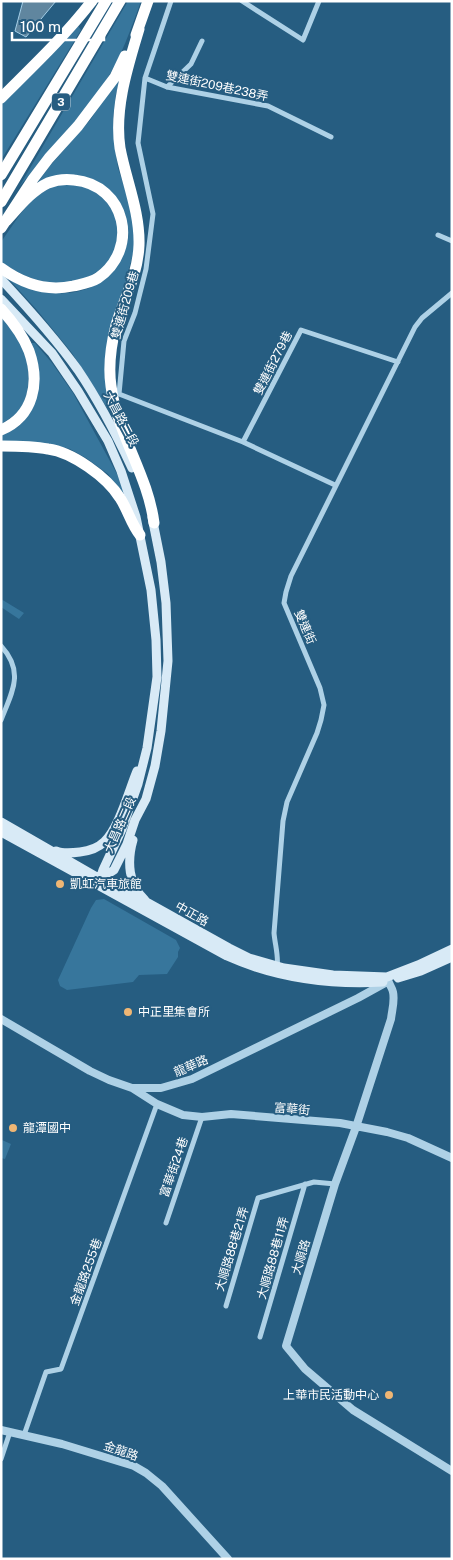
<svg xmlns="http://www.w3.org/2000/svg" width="453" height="1560" font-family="'Public Sans','Noto Sans TC',sans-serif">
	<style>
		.green { fill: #37769c }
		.water { fill: #60869f; stroke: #a3cee7 }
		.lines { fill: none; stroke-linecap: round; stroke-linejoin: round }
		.minor { stroke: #aed1e6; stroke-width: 5 }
		.tertiary { stroke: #aed1e6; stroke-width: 8 }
		.secondary { stroke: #d8eaf6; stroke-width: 9 }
		.motorway { stroke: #fff; stroke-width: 11 }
		.poi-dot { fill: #efb674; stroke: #265d81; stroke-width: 2 }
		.labels { text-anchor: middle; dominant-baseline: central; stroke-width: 4; stroke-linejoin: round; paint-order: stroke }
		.shield { fill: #265d81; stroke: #beced9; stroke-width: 1 }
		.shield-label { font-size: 11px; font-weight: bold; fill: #fff }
		.street-label { font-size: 12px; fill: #fff; stroke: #265d81 }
		.poi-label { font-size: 12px; fill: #fff; stroke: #265d81; text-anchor: start }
	</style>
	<rect width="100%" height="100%" fill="#265d81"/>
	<path class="green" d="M128,1H141C131,29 121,58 105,82C80,120 48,153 19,187Z
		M78,26L81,30L1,160V101Z
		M122,71L116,94L113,117L114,141L118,168L132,210L135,246L123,292L115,312L114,412L109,411L72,353L37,310L7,277C20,281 46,292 58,293C71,294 91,290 101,281C106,277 110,271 113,266C120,258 126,251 128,240C132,209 108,178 76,175C65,174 47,182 36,185L49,167L91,119Z
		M64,183C73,185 86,185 94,190C105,197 113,207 116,220C127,256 94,283 60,283C39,284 20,274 3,264L1,262V242L21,213L34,198L51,187Z
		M1,316C7,324 15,333 20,342C30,361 32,387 22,406C18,414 9,419 1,424Z
		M31,343H35L52,363L73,393L117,474L127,500L108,474L86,458L70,449L51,444L1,441V435C7,432 14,430 19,426C43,404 43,371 31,343Z
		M1,599L24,613L19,619L1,607Z
		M104,899L176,940L180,948L178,952V957L167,974L139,975L133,982L67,990L60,986L58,980L91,908L96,900Z
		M2,1140L11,1144L5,1159L1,1158Z"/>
	<path class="water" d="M23,1H56L26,37L15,31Z"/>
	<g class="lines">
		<path class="minor" d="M171,1L145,78L167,87L268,106L331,137
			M242,1L303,40L319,1
			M145,78L138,143L153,214L146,269L135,313L124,341L119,394L243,442L335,485
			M167,87L191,64L202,41
			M438,235L452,241
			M243,442L301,330L398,362
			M1,646C25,672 12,692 1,720
			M277,968C279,957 275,945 274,933L283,821L287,802L317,733L321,720L324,705L320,688L284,603L286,592L291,576L415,327L422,318L452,293
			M166,1223L202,1117
			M226,1306L258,1198L314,1182L335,1184
			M260,1337L305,1184
			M24,1435L46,1372L61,1369L157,1104
			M1,1459L10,1432"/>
		<path class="tertiary" d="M387,977C388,983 392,987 393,992C395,1001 392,1010 391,1019L356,1127L335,1184L286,1346L305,1369L353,1410L452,1471
			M1,1019L90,1071L109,1080L132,1088H161L192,1079L358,998L387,982
			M132,1088L157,1104L183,1115L202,1117L231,1114L340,1123L387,1132L408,1138L452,1158
			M1,1430L62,1444L134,1466L146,1473L162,1486L228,1559"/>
		<path class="secondary" d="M1,279C28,308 55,338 78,370C99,401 116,434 132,468
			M1,299L52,353L78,391L108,441L121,471L136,517L151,590L156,640L157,677L147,748L138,784L122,829L103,870L100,879
			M1,822L100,879L114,884L229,948L249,958L284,968L333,975L387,977L418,965L452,949
			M1,832L227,956C276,978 329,985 383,982
			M133,840C127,861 128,885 145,900
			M56,851C63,854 72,853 80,852C88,851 98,848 104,842C119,828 129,790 137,771
			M100,879L114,870L127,844L135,820L146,799L155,766L161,731L168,661L166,603L161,562L152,517
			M398,978L421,971L452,957"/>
		<path class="motorway" d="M139,29C128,66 114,108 120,148C126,180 140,212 139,245C138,274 124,299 116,325C111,345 108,366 111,386C117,434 148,475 154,523
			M136,35L148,1
			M1,98C32,67 65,36 92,1
			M1,175L106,1
			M1,202L120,1
			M1,228L33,179L49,158L78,126L115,77L125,56
			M1,268C23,284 46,292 73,286C81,284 90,283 98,278C140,249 126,185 74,180C66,179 56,180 48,183C31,191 18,208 6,221
			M1,309C12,321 23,336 29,351C40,382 34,416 1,430
			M1,446C16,446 33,446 48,449C72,452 107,477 120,498C128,510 131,524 140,535"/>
	</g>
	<g class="poi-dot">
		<circle cx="60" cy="884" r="5"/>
		<circle cx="128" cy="1012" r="5"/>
		<circle cx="13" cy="1128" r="5"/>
		<circle cx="389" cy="1395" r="5"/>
	</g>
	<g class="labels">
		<rect class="shield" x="52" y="93.5" width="18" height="17" rx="4"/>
		<g class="shield-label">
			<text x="61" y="102">3</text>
		</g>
		<g class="street-label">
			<text transform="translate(217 86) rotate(12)">雙連街209巷238弄</text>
			<text transform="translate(125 305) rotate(-74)">雙連街209巷</text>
			<text transform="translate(273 363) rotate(-63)">雙連街279巷</text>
			<text transform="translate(121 419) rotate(62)">大昌路二段</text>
			<text transform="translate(305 627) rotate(67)">雙連街</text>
			<text transform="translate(120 825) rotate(-66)">大昌路二段</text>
			<text transform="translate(192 914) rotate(29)">中正路</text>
			<text transform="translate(191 1066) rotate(-23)">龍華路</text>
			<text transform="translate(292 1109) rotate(5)">富華街</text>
			<text transform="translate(174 1167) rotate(-71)">富華街24巷</text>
			<text transform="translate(232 1249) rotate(-73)">大順路88巷21弄</text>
			<text transform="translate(301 1257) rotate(-73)">大順路</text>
			<text transform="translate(273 1258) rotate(-74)">大順路88巷11弄</text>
			<text transform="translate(86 1272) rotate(-70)">金龍路255巷</text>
			<text transform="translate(121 1451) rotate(19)">金龍路</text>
		</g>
		<g class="poi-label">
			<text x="70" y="884">凱虹汽車旅館</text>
			<text x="138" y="1012">中正里集會所</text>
			<text x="23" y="1128">龍潭國中</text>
			<text x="379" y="1395" text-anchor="end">上華市民活動中心</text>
		</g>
	</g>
	<rect width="453" height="1560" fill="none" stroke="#ffffff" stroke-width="5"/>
	<path d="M12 32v8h92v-8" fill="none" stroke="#ffffff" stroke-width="2.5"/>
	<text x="20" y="32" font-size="15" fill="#ffffff" stroke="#265d81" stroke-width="4" paint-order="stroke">100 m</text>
</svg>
